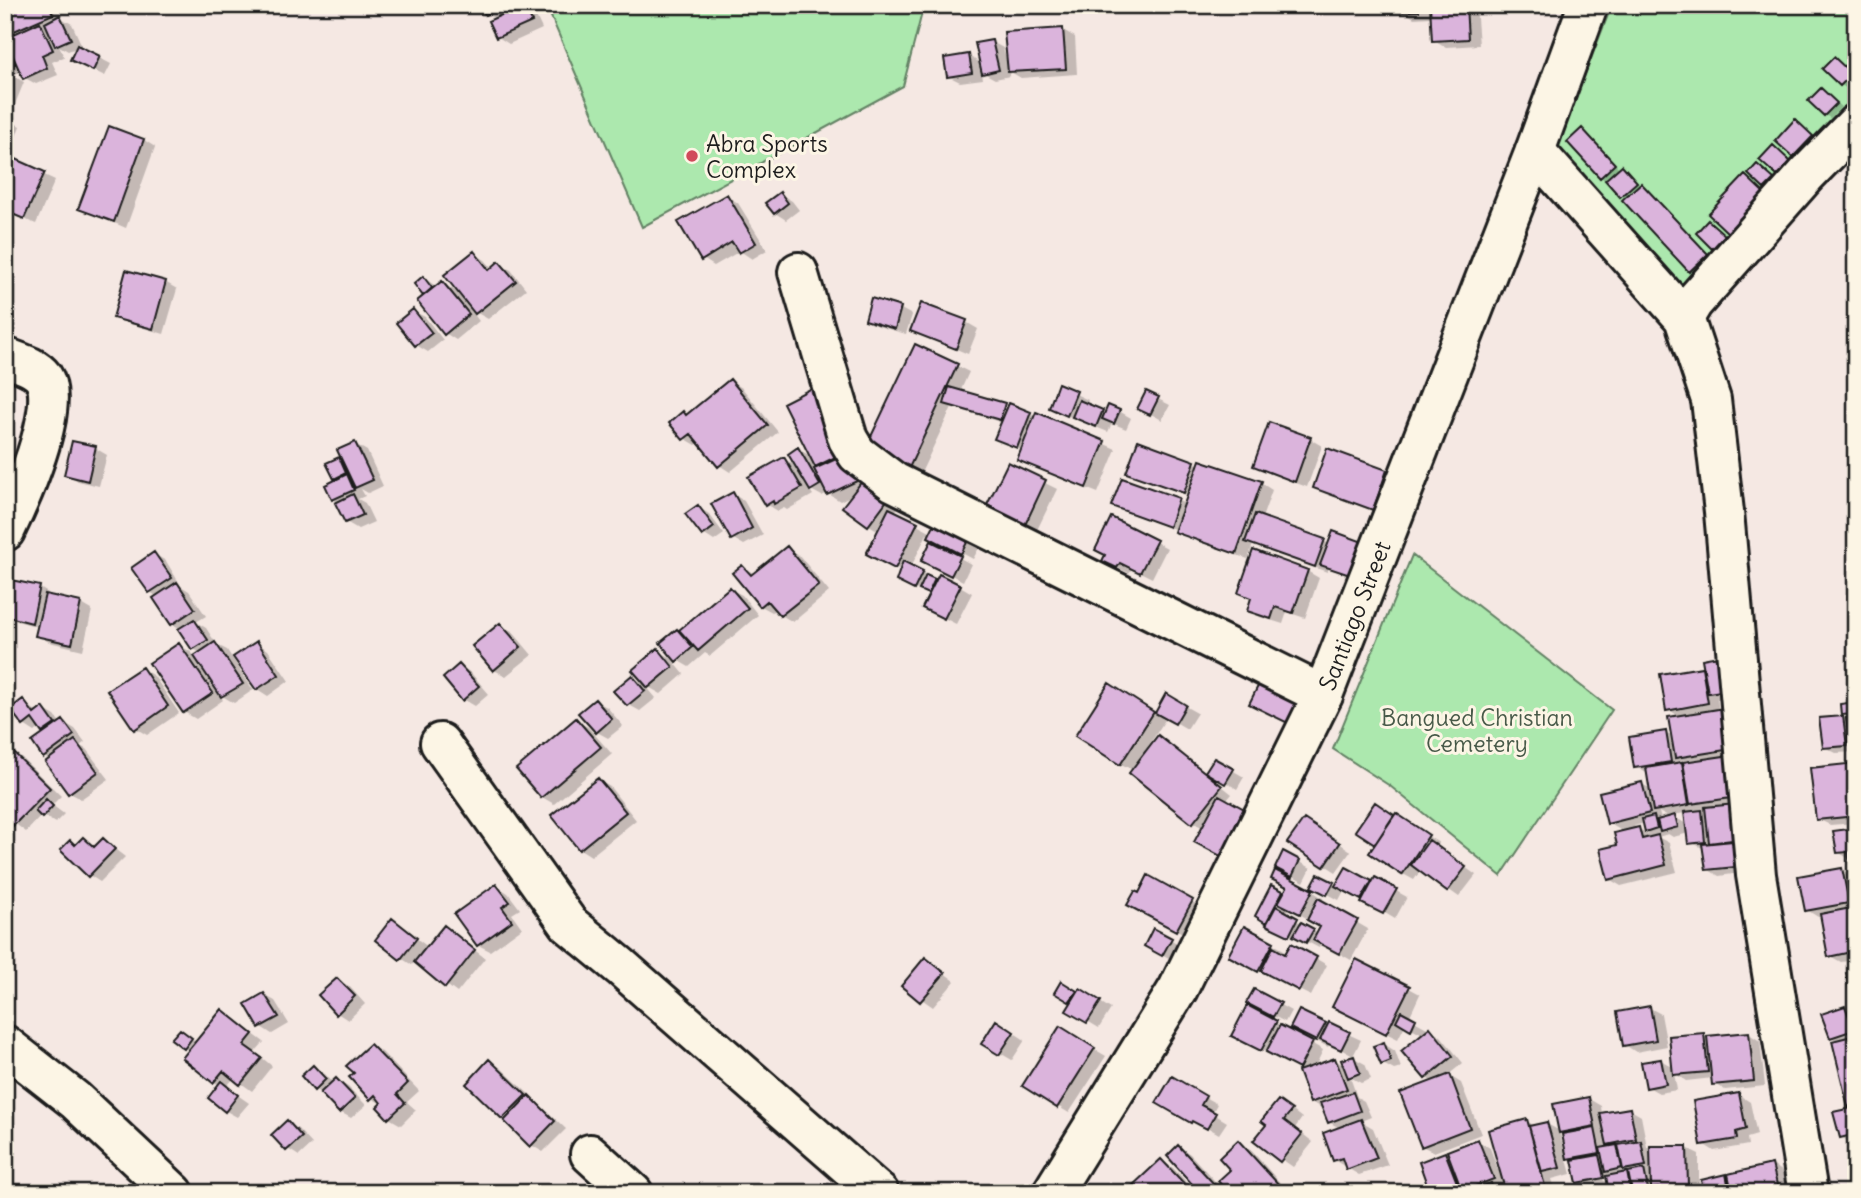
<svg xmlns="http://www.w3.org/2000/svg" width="1861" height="1198" font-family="Delius,sans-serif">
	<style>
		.green { fill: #ace8ae; stroke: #648265; stroke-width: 2 }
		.shadow { fill: #0003; fill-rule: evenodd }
		.building { fill: #dbb4dc; stroke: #1c1c1c; stroke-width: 2 }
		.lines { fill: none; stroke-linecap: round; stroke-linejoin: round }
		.minor-casing { stroke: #1c1c1c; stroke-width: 44 }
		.minor { stroke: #fcf5e5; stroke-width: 38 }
		.poi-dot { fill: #d1495b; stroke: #fcf5e5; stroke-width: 2.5 }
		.labels { text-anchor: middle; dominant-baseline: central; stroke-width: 6; stroke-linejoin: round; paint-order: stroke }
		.poi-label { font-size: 23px; fill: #1c1c1c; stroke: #fcf5e5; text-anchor: start }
		.street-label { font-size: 23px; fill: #1c1c1c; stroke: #fcf5e5 }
		.park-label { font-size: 23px; fill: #475948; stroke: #fcf5e5 }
	</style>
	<rect width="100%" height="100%" fill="#f5e8e3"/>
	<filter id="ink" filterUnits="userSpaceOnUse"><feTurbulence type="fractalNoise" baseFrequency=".0143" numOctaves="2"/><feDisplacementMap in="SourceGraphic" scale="14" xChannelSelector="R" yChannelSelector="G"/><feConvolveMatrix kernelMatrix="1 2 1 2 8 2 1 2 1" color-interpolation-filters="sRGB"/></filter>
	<g filter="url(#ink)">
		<path class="green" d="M546,5H924L903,86L642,227Z
			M1612,5H1856V112L1688,300L1553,156Z
			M1412,555L1612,710L1501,876L1390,786L1333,749Z"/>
		<path class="shadow" d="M5,5H57L63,19L72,24L82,46L68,51L59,46L64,57L52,62L58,75L36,84L25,78L22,71L12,75L24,82L11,114L5,112V72L11,74L12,72L5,68Z
			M482,5H532L525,8L535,14L542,29L509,44L498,37L496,19L486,14Z
			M1402,5H1476L1479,45L1446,47L1434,40L1432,17L1414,18L1403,11Z
			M1063,30L1075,37L1077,74L1021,78L1009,71L1010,76L995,79L982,72L983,79L960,82L948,76L968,56L981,63L992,42L1003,48L1006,59H1008Z
			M78,47L111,64L105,76L84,66Z
			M1835,59L1856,77L1846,88L1841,85Z
			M1821,90L1841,107L1830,118L1825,115Z
			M5,118L20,126L8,158L55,180L36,224L5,211Z
			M1796,121L1817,140L1799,159L1794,156Z
			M110,128L144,140L155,147L126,228L80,208Z
			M1582,130L1620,169L1622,167L1627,170L1641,185L1647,188L1712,258L1695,274L1690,271L1626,199L1601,177Z
			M1758,166L1778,183L1770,191L1765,188Z
			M780,194L792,201L799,210L786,220L775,213Z
			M727,196L738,203L767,250L752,259L740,251L714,266L703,259Z
			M1709,222L1729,239L1718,250L1713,247Z
			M474,253L485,260L493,269L499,264L511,270L526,289L488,319L470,309L479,321L456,340L445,333L426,296L416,284L424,278L437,287L442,283L461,294Z
			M165,282L177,289L164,334L127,323L115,317Z
			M873,300L901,309L912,315L906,334L878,326L867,319Z
			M413,311L425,317L443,340L428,352L416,345L399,323Z
			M966,322L978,329L968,354L912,330Z
			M916,346L969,372L960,392L1009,406L1036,417L1037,415L1116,449L1098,493L1031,466L1023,451L996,438L1003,423L952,407L921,473L880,453Z
			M731,381L742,388L778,432L730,472L719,465L700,442L696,445L684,438L688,416Z
			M1059,386L1088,400L1086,405L1106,414L1119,411L1131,418L1126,429L1112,423L1108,432L1063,414Z
			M1158,399L1170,405L1162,420L1140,408Z
			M786,404L875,489L899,507L894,512L932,532L986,535L973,559L927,534L911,567L937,582L960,586L972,593L956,624L936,614L931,595L910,587L901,570L880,560L879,531L869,525L854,494L840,501L827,493L822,496L809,489L813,495L787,510L784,508L778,511L766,504L784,459L797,466L798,449L812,457Z
			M1310,439L1322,446L1307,487L1266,472L1255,466Z
			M1139,443L1200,465L1261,483L1272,490L1262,518L1330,544L1362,581L1329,568L1327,572L1253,544L1248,559L1188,538L1177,530L1125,512L1114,505L1123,480L1186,504L1189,496L1140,478L1128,472Z
			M355,444L367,451L383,486L368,493L361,489L365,496L358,499L365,503L374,522L358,529L346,522L340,503L333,499L336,481L328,464L338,459L346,463Z
			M95,448L107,455L99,486L78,481L66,474Z
			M1009,465L1057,489L1037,530L1000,513Z
			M1386,471L1398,478L1384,515L1326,494L1315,487Z
			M733,494L744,501L763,535L744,545L732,538Z
			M698,507L709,514L724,534L714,541L703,534Z
			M1112,519L1167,548L1152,578L1132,568L1129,573L1116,567Z
			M787,549L799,555L829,592L793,622L781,615L776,609L772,612L761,606L742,567L755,574Z
			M154,554L166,561L181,586L189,591L206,616L196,622L206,628L217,645L227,650L253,690L234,703L219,694L223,700L196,719L184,712L179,645L191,652L195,657L201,653L193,649L179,628L172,624L158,597L150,592Z
			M960,558L971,564L963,581L935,567Z
			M1307,571L1319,578L1305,618L1287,612L1283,624L1260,617L1249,610L1253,600L1240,592Z
			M13,582L40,588L51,595V597L80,603L92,610L83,650L49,642L37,635L39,627L17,621L5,615Z
			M730,589L742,595L758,615L710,656L705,653L689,667L677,660L679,632Z
			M500,625L512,631L532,655L506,676L494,670Z
			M257,643L268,650L289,681L268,696L257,689Z
			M658,651L670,657L684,674L661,694L645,685L656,698L640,711L629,705L616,691L632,677L647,685Z
			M460,666L471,673L489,694L475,706L463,699Z
			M142,669L154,676L179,713L147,735L135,728Z
			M1705,669L1745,695L1717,699L1747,872L1719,876L1707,869L1705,849L1690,842L1689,833L1673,837L1668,834L1658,837L1669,843L1677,872L1621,886L1609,879L1624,832L1608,823L1642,784L1651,789L1648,774L1636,767L1665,733L1673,737L1680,717L1668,709L1662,675ZM1659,812L1670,818L1661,820ZM1686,813L1688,825L1671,815ZM1645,823L1648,834L1634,826Z
			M1121,692L1156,714L1167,696L1197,713L1187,729L1160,713L1158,716L1165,720L1145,751L1147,752L1159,738L1207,774L1215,760L1244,777L1237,789L1209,772L1207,774L1232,794L1203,828L1193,822L1133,770L1121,764Z
			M23,701L38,713L43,709L55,716L61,724L63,722L75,729L85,742L80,746L86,749L109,779L81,799L70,793L50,760L44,757L47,734L40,728L35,732L24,725Z
			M595,701L607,707L623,726L608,738L597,732Z
			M1856,704V752L1836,753L1824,747L1821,720L1849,717L1843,714Z
			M576,721L588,727L612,754L554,804L542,797Z
			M9,750L21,757L61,796L52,805L64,814L55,823L42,815L26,832L5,816Z
			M1856,765V823L1830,825L1818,819Z
			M598,780L610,787L636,820L591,856L580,849Z
			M1376,804L1439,843L1437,847L1476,875L1459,897L1421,870L1414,880L1403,874L1377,843L1358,830Z
			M1316,827L1351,851L1336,872L1290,842Z
			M1856,829V872L1853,870L1851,860L1838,852Z
			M83,839L97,847L103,840L125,857L100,882L89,875L76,846Z
			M1284,853L1311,868L1304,882L1277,867Z
			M1347,869L1374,884L1376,880L1407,897L1395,919L1345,889L1339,900L1313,886L1319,876L1337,886Z
			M1841,870L1856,876V960L1841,962L1830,956L1822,916L1818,917L1807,910Z
			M1149,878L1203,908L1188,936L1130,904L1140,895Z
			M497,886L508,893L520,909L512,914L522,928L490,951L478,945Z
			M1272,887L1285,894L1312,891L1323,898L1321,902L1368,929L1351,960L1321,943L1319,948L1302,939L1301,941L1257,916ZM1289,908L1322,927L1318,934L1286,914Z
			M393,921L428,947L444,927L485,958L457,993L415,961L412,965L401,958Z
			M1245,928L1284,950L1282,954L1286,956L1292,945L1327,965L1311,996L1242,962Z
			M1154,930L1182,946L1174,961L1146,945Z
			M925,959L955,981L933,1007L903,986Z
			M337,980L349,986L365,1004L348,1020L337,1013Z
			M1062,983L1079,994L1081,990L1111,1009L1099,1028L1069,1010L1074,1003L1056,992Z
			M1409,988L1420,994L1409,1018L1427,1028L1424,1034L1430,1029L1441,1036L1463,1063L1448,1075L1461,1083L1481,1134L1434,1152L1422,1146L1433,1082L1426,1078L1423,1034L1405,1025L1398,1039L1345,1013Z
			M1255,991L1291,1011L1285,1022L1260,1009Z
			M264,995L275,1001L289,1024L272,1034L261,1027L247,1005Z
			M1650,1008L1661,1014L1667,1046L1636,1052L1625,1045Z
			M1845,1008L1856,1014V1143L1853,1144L1841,1137L1856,1109L1850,1105L1839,1041L1831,1037Z
			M222,1011L264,1042L255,1052L272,1066L252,1091L234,1078L226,1087L249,1103L237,1117L226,1111L220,1085L214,1082L190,1051L185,1048L180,1031L197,1042Z
			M1300,1012L1361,1040L1353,1056L1330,1043L1328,1047L1304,1034Z
			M1276,1023L1323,1050L1315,1067L1335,1060L1345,1066L1354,1058L1365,1064L1371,1079L1361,1083L1350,1077L1357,1097L1364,1101L1371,1117L1361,1121L1373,1128L1388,1165L1359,1175L1334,1160L1341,1129L1329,1122L1323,1109L1311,1102L1304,1071L1245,1042Z
			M1008,1029L1025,1040L1012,1060L983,1043Z
			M1060,1029L1106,1056L1069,1113L1024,1086Z
			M1749,1034L1760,1041L1765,1086L1725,1090L1714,1083L1713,1078L1686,1081L1674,1073L1677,1090L1659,1093L1648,1087L1661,1060L1674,1068L1704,1035L1709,1038Z
			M1384,1044L1395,1051L1401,1068L1394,1070L1383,1064Z
			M371,1046L382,1052L419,1091L407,1102L416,1110L401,1125L389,1118L382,1104L371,1098Z
			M489,1062L501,1068L566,1129L543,1152L531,1145L503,1118Z
			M313,1067L325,1074L333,1083L336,1080L348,1087L366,1105L351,1118L340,1112L315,1089Z
			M1172,1079L1217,1104L1212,1113L1227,1122L1219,1134L1205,1126L1203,1128L1159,1102Z
			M1739,1095L1750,1102L1757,1135L1747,1138L1748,1145L1714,1151L1703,1144Z
			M1589,1099L1601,1106L1602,1115L1629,1109L1641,1116L1647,1147L1652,1149L1687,1148L1699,1154V1193H1663L1658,1190L1659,1193H1611L1609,1185L1590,1189L1578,1182L1574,1161L1566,1156L1571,1174L1552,1179L1556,1192L1507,1193L1505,1185L1496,1189L1502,1193H1432L1445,1154L1452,1158L1478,1141L1490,1148L1498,1170L1501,1169L1527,1121L1536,1127L1547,1124L1560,1131ZM1559,1131L1564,1134L1567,1149L1564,1150ZM1597,1172L1608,1179V1183L1595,1175Z
			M1289,1108L1302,1118L1295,1128L1313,1142L1293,1167L1256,1141L1268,1125Z
			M287,1122L298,1129L312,1144L299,1156L288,1149Z
			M1238,1143L1250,1149L1289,1193H1231Z
			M1179,1147L1190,1154L1224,1191L1203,1193Z
			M1162,1161L1173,1168L1197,1193H1141Z
			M1772,1165L1784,1172L1788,1193H1706L1725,1176L1731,1179Z"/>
		<path class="building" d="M5,5H49L53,14L5,35Z
			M480,5H507L485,15Z
			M524,5L532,22L496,38L488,21Z
			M1400,5H1419V11L1401,12Z
			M1430,5H1466L1468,39L1432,41Z
			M60,15L71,39L55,46L45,23Z
			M40,22L53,50L42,55L47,68L23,79L5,38Z
			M1063,28L1066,69L1008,72L1004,32Z
			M992,40L999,70L982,74L975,43Z
			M5,41L15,64L5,67Z
			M77,45L100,56L93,71L70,60Z
			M969,54L972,73L947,77L944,58Z
			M1834,57L1852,74L1840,86L1822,69Z
			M5,70L13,74L5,94Z
			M1821,88L1837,103L1824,116L1808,101Z
			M1795,119L1813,136L1793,157L1775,141Z
			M109,126L144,139L114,222L78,209Z
			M1582,128L1615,164L1600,178L1567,142Z
			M1773,145L1791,162L1777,176L1759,160Z
			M7,155L45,172L24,219L5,211Z
			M1757,164L1774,179L1764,189L1748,174Z
			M1622,165L1637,182L1620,197L1605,180Z
			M1745,175L1765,194L1728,233L1708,214Z
			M1641,183L1708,254L1689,272L1622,200Z
			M780,192L788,203L774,214L765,203Z
			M727,194L756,243L739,253L732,242L701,261L678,222Z
			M1708,220L1725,235L1712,249L1696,233Z
			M474,251L489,270L499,261L516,281L475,314L444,275Z
			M126,270L166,281L153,329L113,318Z
			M423,276L432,288L423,296L414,284Z
			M442,281L469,314L444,335L417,301Z
			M871,298L901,307L895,329L865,320Z
			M921,303L967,320L956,349L910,331Z
			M413,309L432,333L415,346L396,323Z
			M915,344L958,364L909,468L866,447Z
			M730,379L768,425L718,467L691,434L683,440L669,423L683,411L686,415Z
			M1058,383L1077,391L1067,416L1049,408Z
			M816,386L848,451L815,467L783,403Z
			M949,387L1005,403L1000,420L944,404Z
			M1146,391L1159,397L1150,415L1137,409Z
			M1079,400L1103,410L1096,427L1072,417Z
			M1009,403L1031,412L1017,448L994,439Z
			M1108,405L1120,410L1114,424L1102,419Z
			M1036,412L1105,441L1086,488L1017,460Z
			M1269,422L1311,437L1295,482L1253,466Z
			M1138,440L1195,461L1184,493L1126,473Z
			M72,441L96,446L88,481L64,475Z
			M355,442L373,480L355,488L337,450Z
			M798,447L820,485L810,491L788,454Z
			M1327,448L1387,470L1373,510L1313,488Z
			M845,455L857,481L827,495L814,469Z
			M339,457L346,473L334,479L326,463Z
			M784,457L802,488L774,504L773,501L765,506L748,477Z
			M1200,460L1262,481L1236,554L1174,532Z
			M1008,462L1046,480L1025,525L986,507Z
			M347,474L354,490L332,500L325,485Z
			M1122,478L1179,498L1169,527L1111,506Z
			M863,480L888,499L868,526L842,507Z
			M733,492L752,528L731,540L711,504Z
			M353,494L363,515L345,523L335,503Z
			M698,505L714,527L702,536L685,514Z
			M889,508L918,522L895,569L866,554Z
			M941,510L975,527L961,554L928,537Z
			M1255,514L1325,539L1315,567L1245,542Z
			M1111,517L1157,540L1140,573L1120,563L1117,568L1102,561L1105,555L1095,550Z
			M1333,531L1363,542L1350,575L1320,565Z
			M931,541L961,556L951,576L921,561Z
			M787,546L819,585L780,616L767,601L760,607L732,573L742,565L751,575Z
			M1253,550L1308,570L1293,613L1275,607L1271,619L1247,611L1251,598L1238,593Z
			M154,552L172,578L149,593L131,568Z
			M903,561L923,571L914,590L896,581Z
			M939,574L961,585L944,619L922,608Z
			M926,575L935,579L928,594L919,590Z
			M11,580L40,586L32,623L5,616Z
			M177,582L195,609L171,625L153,598Z
			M730,587L748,608L698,651L679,630Z
			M45,594L81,602L72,644L35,636Z
			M194,619L208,640L192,650L178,629Z
			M500,623L521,647L493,671L472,646Z
			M677,629L693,647L676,662L660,643Z
			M257,641L279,675L256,690L233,657Z
			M215,642L243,684L221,697L194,656Z
			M179,643L213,693L183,713L149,663Z
			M658,648L673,667L648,688L632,670Z
			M1729,654L1734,689L1708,693L1702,659Z
			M459,664L479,686L462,701L443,678Z
			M142,667L168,706L134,730L107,690Z
			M1702,667L1708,703L1666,711L1660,674Z
			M1264,674L1309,696L1294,726L1249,704Z
			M632,675L645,691L627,706L613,691Z
			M1109,683L1154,712L1120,765L1075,736Z
			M1166,693L1186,705L1175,724L1155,713Z
			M23,699L34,714L43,707L55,724L42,733L32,719L23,726L10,709Z
			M595,699L612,719L596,733L578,713Z
			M1856,702V714L1841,715L1840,704Z
			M1731,707L1738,748L1675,758L1668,717Z
			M1843,716L1847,746L1823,748L1819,718Z
			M1856,717V746H1850L1846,718Z
			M576,718L601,747L541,798L516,769Z
			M63,720L74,735L43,758L32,742Z
			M1666,731L1671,762L1634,768L1629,737Z
			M1158,735L1222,786L1192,824L1129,773Z
			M75,740L98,772L68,794L45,762Z
			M9,748L50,788L13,826L5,818V751Z
			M1731,755L1738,797L1690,804L1683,762Z
			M1214,758L1234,769L1225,784L1205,772Z
			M1682,762L1689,805L1653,811L1646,768Z
			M1856,763V816L1816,820L1810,768Z
			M598,778L626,812L579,850L551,815Z
			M1642,782L1650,813L1607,824L1599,792Z
			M1219,795L1255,815L1230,861L1194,842Z
			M46,799L53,806L42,818L35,811Z
			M1375,802L1394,815L1375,844L1355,831Z
			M1736,804L1740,839L1709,843L1705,807Z
			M1702,810L1705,842L1688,844L1684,812Z
			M1396,813L1429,835L1402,875L1369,853Z
			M1675,815L1678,827L1660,832L1657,820Z
			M1654,816L1657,828L1645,832L1642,819Z
			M1304,819L1340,843L1324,867L1287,843Z
			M1639,827L1642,839L1658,835L1666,865L1608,880L1600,849L1617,845L1614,833Z
			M1856,828V870L1851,871L1848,852L1837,853L1833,831Z
			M83,837L94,847L103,838L115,849L88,877L60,850L70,840L75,845Z
			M1429,840L1466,867L1447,892L1411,865Z
			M1733,841L1736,867L1706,870L1702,844Z
			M1283,851L1300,860L1292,877L1275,868Z
			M1346,867L1372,881L1361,900L1335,886Z
			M1842,868L1849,903L1805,911L1798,876Z
			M1275,870L1313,890L1300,914L1278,903L1287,887L1271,879Z
			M1318,874L1334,882L1327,895L1311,887Z
			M1856,874V903H1853L1848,876Z
			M1148,875L1193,900L1176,931L1127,905L1135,891L1139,893Z
			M1375,877L1397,889L1383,914L1361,903Z
			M496,884L510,902L502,907L512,921L477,946L454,914Z
			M1271,885L1283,891L1266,923L1255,916Z
			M1318,898L1358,920L1339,954L1313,940L1320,927L1307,920Z
			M1276,906L1298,918L1289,936L1266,925Z
			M1856,907V951L1828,957L1820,914Z
			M392,918L417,938L400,960L375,940Z
			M1301,922L1314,929L1306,943L1293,936Z
			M444,925L475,950L445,988L414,962Z
			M1244,926L1274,942L1258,972L1228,956Z
			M1153,928L1172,938L1162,956L1144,946Z
			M1291,943L1317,957L1299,991L1261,971L1273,947L1285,954Z
			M925,957L945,973L920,1002L901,986Z
			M1356,959L1410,986L1386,1034L1332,1007Z
			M1856,971V1019L1846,973Z
			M337,978L355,996L336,1015L318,995Z
			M1061,981L1077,991L1069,1002L1054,993Z
			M1080,988L1101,1001L1087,1023L1066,1011Z
			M1254,989L1281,1003L1273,1017L1246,1003Z
			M264,993L279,1017L259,1028L245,1004Z
			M1247,1005L1277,1021L1261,1051L1231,1036Z
			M1650,1006L1656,1040L1623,1046L1617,1012Z
			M1845,1006L1854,1030L1830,1038L1821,1014Z
			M222,1009L253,1034L244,1045L262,1058L240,1085L223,1071L213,1083L182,1058Z
			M1299,1010L1326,1023L1316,1041L1290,1028Z
			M1401,1011L1416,1019L1411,1030L1396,1021Z
			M996,1020L1014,1032L999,1055L981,1044Z
			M1329,1022L1350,1032L1341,1050L1320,1040Z
			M1280,1025L1313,1042L1299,1069L1266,1052Z
			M1060,1026L1095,1048L1057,1108L1022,1086Z
			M1430,1027L1453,1056L1425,1079L1401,1051Z
			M180,1029L192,1038L184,1049L171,1039Z
			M1749,1032L1754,1081L1712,1085L1707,1036Z
			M1704,1033L1708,1072L1673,1075L1669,1036Z
			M1856,1035V1105L1848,1107L1832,1041Z
			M1384,1042L1391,1061L1381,1065L1373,1046Z
			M370,1044L408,1083L397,1094L405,1103L388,1119L377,1107L381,1103L375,1095L370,1100L349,1077L354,1073L346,1066Z
			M1354,1056L1360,1073L1348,1078L1341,1060Z
			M1335,1058L1347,1089L1310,1103L1298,1071Z
			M489,1059L526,1095L502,1119L466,1084Z
			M1661,1059L1666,1084L1646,1088L1641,1062Z
			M313,1065L326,1079L314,1091L301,1076Z
			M1450,1074L1470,1128L1421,1147L1400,1093Z
			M1172,1076L1206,1096L1201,1105L1216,1113L1207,1129L1192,1121L1191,1123L1156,1103Z
			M336,1078L355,1098L339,1113L320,1093Z
			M221,1081L238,1095L225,1112L208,1098Z
			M1353,1092L1360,1111L1328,1123L1320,1103Z
			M1739,1093L1746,1129L1736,1132L1737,1139L1701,1145L1693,1101Z
			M529,1095L555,1121L530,1147L504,1121Z
			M1589,1097L1595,1126L1559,1133L1553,1104Z
			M1278,1100L1292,1110L1284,1120L1302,1134L1280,1162L1253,1141L1266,1125L1261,1121Z
			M1856,1107V1134L1840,1138L1833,1112Z
			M1630,1108L1636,1139L1607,1145L1600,1113Z
			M1361,1119L1377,1158L1346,1170L1342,1158L1333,1161L1323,1133Z
			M1527,1119L1545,1186L1518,1193H1506L1488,1130Z
			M287,1120L302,1137L286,1151L271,1135Z
			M1547,1122L1560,1168L1542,1172L1529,1126Z
			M1595,1128L1600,1153L1567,1159L1562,1134Z
			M1478,1139L1494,1179L1462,1191L1447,1151Z
			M1238,1140L1280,1186L1272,1193H1228L1218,1181L1230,1170L1219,1158Z
			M1641,1141L1646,1166L1623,1170L1618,1145Z
			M1178,1145L1214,1184L1204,1193H1200L1167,1156Z
			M1617,1145L1622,1168L1605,1172L1600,1148Z
			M1650,1146H1687L1688,1187L1651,1188Z
			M1445,1152L1461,1193H1430L1419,1162Z
			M1599,1155L1604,1178L1577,1183L1572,1160Z
			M1161,1159L1193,1193H1139L1132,1186Z
			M1772,1164L1779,1193H1732L1728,1174Z
			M1644,1169L1648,1189L1632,1192L1628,1172Z
			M1627,1172L1631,1193H1609L1606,1176Z
			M1726,1174L1730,1193H1704L1701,1180Z
			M1491,1183L1494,1193H1466Z"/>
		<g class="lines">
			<defs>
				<g id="minor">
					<path d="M1535,151L1684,318L1711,400L1724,512L1756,875L1808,1193"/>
					<path d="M798,272L848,439L857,454L894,482L1323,695"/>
					<path d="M1684,318L1693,303L1807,174L1856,124"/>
					<path d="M5,357C17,362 35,366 43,377C63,406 19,502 5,531"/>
					<path d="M440,743L569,924L621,967L879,1193"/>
					<path d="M5,1045L75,1100L174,1193"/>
					<path d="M590,1154L633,1193"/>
					<path id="s1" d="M1052,1193L1178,989L1323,695L1535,151L1588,5"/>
				</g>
			</defs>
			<use href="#minor" class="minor-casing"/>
			<use href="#minor" class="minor"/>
		</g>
	</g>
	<circle class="poi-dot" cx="692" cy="156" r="7"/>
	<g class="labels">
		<g class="poi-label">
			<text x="706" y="143">Abra Sports<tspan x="706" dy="26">Complex</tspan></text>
		</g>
		<g class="street-label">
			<text stroke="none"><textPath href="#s1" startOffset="653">Santiago Street</textPath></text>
		</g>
		<g class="park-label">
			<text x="1477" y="717">Bangued Christian<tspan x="1477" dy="26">Cemetery</tspan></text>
		</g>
	</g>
	<rect width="1861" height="1198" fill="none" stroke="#fcf5e5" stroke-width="28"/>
	<rect x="14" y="14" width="1833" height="1170" fill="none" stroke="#1c1c1c" stroke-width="2.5" filter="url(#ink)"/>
</svg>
